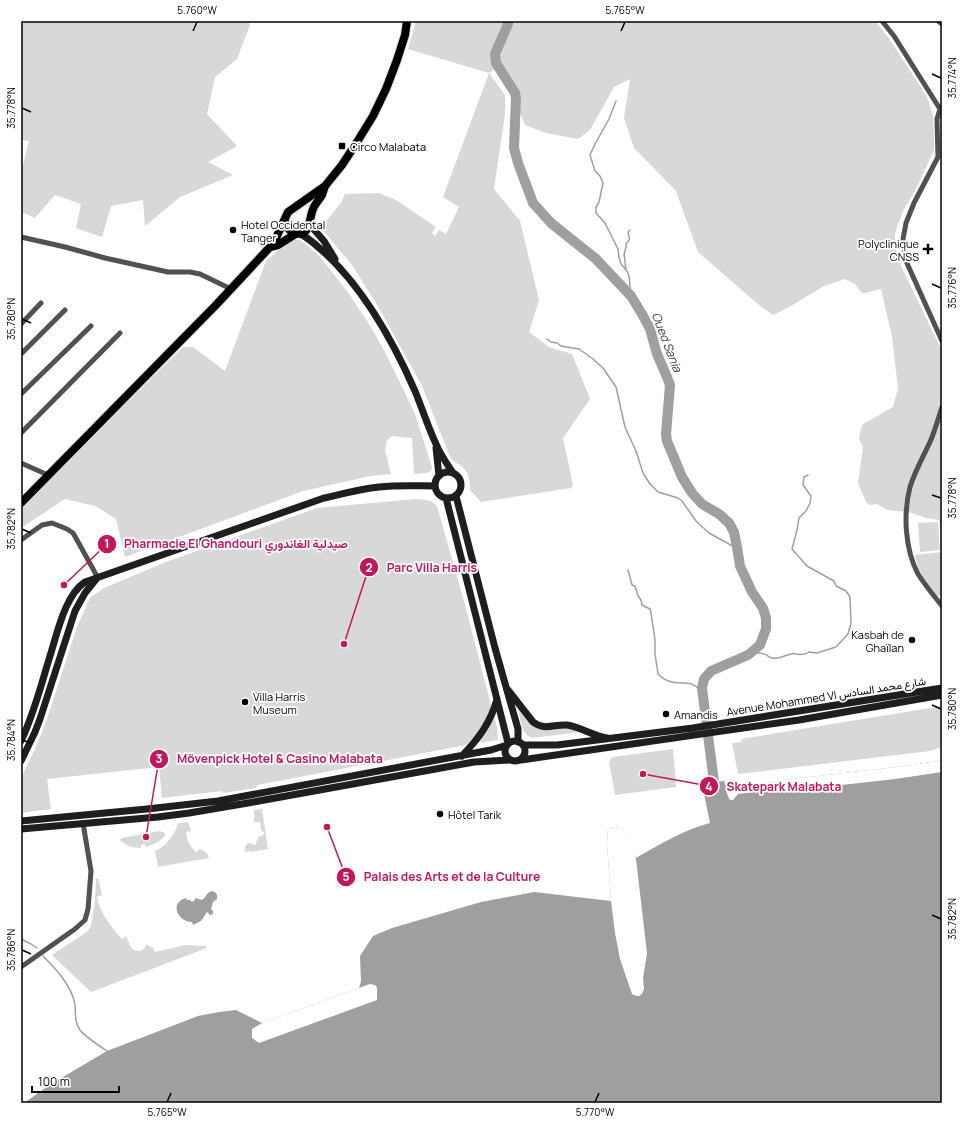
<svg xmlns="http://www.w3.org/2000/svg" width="963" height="1124" font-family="Manrope,Vazirmatn,sans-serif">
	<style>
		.green { fill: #d8d8d8 }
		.water { fill: #9f9f9f }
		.pier { fill: #fff }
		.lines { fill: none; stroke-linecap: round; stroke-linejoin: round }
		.stream { stroke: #9f9f9f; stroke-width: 1.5 }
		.river { stroke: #9f9f9f; stroke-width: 10 }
		.primary-casing { stroke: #dbdbdb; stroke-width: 10 }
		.street { stroke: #515151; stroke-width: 5 }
		.secondary { stroke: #1e1e1e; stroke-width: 7 }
		.primary { stroke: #000; stroke-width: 8 }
		.ticks { fill: none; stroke: #000; stroke-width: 1.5 }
		.poi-dot { fill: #000; stroke: #fff; stroke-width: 1.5 }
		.labels { text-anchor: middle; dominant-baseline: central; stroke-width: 3.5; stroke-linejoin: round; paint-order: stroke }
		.poi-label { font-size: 11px; fill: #000; stroke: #fff; text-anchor: start }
		.street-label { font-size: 11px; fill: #000; stroke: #fff }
		.water-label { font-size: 12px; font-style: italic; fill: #404040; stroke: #fff }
		.leader { fill: none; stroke: #c2185b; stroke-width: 1.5 }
		.callout-dot { fill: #c2185b; stroke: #fff; stroke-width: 1.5 }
		.mark-label { font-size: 12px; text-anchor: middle; font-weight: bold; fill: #fff }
		.callout-label { font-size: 12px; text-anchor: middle; font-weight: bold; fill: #c2185b; stroke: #fff; stroke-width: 3.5; stroke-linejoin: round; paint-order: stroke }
		.neatline { fill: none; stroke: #000; stroke-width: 1.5 }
		.ticks-label { font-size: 10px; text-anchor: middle; fill: #000 }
	</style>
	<rect width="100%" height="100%" fill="#fff"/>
	<path class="green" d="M21,21H248L250,25L237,59L215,77L207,114L237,146L208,162L233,175L180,197L145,226L143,200L111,206L102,237L76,228L81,204L55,195L35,218L21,212V173L29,141L21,140Z
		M416,21H875L888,37L926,95L930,105L933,117L934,134V150L917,187L903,211L895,233V247L902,268L942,351V551L939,520L926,518L909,512L887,510L877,504L870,505L866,502L858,483L863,447L859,439L860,432L863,424L893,407L898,388L892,337L881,289L865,293H862L855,284L845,279L824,286L791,306L773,315L759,305L698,252L676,191L634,148L624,118L630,79L614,87L590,130L578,139L546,133L525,125L519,110V94L517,88L502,64L489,73L505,95V114L494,189L520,221L539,300L529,332L549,347L572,354L590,399L563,438L573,485L571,488L481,502L470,490C470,480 469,471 460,465C454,461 455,463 450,457L422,386L379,308L352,265L321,228L342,201L345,194L379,193L396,200L436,227L432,233L435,236L439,230L446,234L459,207L443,197L489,73L408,49Z
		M293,240H300L308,246L321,258L347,291L371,327L386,354L415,414L432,467L431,471L427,473L414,474L412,438L392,436L387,440L385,450L391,474L371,476L303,491L125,557L116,519L95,506L65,499L21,528V507L183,347H193L225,371L266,261L288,242Z
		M416,499C426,500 430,499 437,506L464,601L491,705C488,720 477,735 466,745L258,785L256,788L224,793L222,791L162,798L159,767L47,779L51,809L21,813V778L36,747L47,719L77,627L90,598L104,588L166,562L317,508Z
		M938,522L940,550L920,552L918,523Z
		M942,552V593L938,597C928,585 917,571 915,555Z
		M942,706V747L930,751L738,774L732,743L742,742L741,739Z
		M519,707L530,723L566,728L581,732L532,738C521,734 520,719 518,708Z
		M494,717L497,726L498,740L476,743Z
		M673,749L676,787L615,795L609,762L612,757Z
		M262,809L268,849L251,852L250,851L245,852C244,848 245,845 249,843L255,845L259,836H262L264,834V832L261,831L260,822H254V810Z
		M188,822L191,831L186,832C187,840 190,847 196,852L200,849L207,853L209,858L158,867L155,851C166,846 175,835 178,823Z
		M160,831L165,833V836L158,842L146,847L145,844L141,845V848C133,848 126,846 120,840L122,838Z
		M98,878L102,895L97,897C100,913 111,927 122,939L126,936C129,941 130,952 139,951C143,951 145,948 146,944L153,948L155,952L186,945L206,946L207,948L91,992L52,955L88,931L91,925L95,901L96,879Z"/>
	<path class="water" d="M942,760V1103H24L51,1084L107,1051L198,1016L219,1012L236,1010L262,1023L359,988L361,981L360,956L373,936L392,928L481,902L534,892L611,901L607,843L608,829L621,827C629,836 631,848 636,858C659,845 683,830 710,823L702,784L724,781L727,789L758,783L913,765Z
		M211,891L215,892L217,895V899L213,902L211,909L213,911V914L210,915L207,912L201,921L193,925L192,922C181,922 171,909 180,901C182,899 184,899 186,898L187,900H190L192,902L195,900V898L202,900C206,898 206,893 211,891Z"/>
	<path class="pier" d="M942,760V772L895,779L788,791H761L738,794L733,800H731L729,799L726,790L758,783L913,765Z
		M621,827L625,832L630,841L636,859L647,953L643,978L644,989L642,994L639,996H636L632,994L620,959L615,933L611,901L607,843L608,829Z
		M370,984L375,985L377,988V1000L259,1043L252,1038V1029L262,1023Z"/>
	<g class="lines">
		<path class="stream" d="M508,24L515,21
			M616,101L609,119L595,144L590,155L595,171L600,176L603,183L599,202L596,207V213L605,223L618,249L619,258L621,264L627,271L629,276L631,297
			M626,268C624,264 626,260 624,255L626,247V244C631,240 629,237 628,232L630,230
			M547,339L551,342L557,343L561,346L579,349L593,359L603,368L616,387L625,427L636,451L643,473L650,484L658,492L678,498L682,501L696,521L709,533L738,549
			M628,570L632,585L635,586L638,596L641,600L642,605L650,609L651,613L655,640V654L658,674C662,678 666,681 672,682C687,685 695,679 703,696
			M748,655C755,653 760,652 767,655C767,656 772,658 772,658C779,660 785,655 791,654C798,653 803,657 809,652L817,653L836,647L848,634L851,623L850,597L846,591L836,586L834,581L807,566L792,549L797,530L799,518L806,511L810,503L811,496L803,485L804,477L808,475
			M21,939L31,944L37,948
			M43,956C56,969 72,986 75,1005C76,1014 74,1022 80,1030C83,1035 101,1047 107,1051"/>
		<path class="river" d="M508,21V24L495,54L496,63L515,93L516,98L514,148L518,163L533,203L551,223L596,259L631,296L642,314L650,329L657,354L667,377L670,385L666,434L667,441L682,477L692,493L702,504L719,514L729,523L734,532L737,547L740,566L752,592L763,608L766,618V629L760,645L748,655L711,671L704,679L702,688L703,696L714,782"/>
		<defs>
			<path id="primary" d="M285,221C286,226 289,231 294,233C311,238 309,218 313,209C315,204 319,200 322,195C323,192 324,189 325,186
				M270,247L278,245L297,233
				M21,503L215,306L270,247L276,238L288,212L325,186L342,165L357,142L373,116L386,89L397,60L405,35L407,21"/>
		</defs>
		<use href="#primary" class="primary-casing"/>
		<path class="street" d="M882,21L894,36L940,109L937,119L938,157L914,203L906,223L903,239L906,261L942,341
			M938,21L942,24
			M21,237L65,247L105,258L168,272H190L200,274L231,289
			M21,324L41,303
			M21,354L65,310
			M21,394L91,326
			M942,407C938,419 935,431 930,442C923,457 915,471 910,487C903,515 905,549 918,574C925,585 934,596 942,606
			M21,433L120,333
			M21,463L48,475
			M21,540L42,525L52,523L67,529L73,533L77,540L98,578
			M21,967L75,929L85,920L88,909L91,871L83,823"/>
		<path class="secondary" d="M310,225L324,241L335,259
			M300,233C352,268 390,334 415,391C422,408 428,427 436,444C440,454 447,464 453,473
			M436,448L439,476
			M435 485a13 13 0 1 1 26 0a13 13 0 1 1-26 0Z
			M456,496L495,648L518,729V742
			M446,498L508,743
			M508,690L533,722C545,731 554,724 567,725C581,727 593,736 607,738
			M505 751a10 10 0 1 1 20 0a10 10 0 1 1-20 0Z
			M21,741C34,714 41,685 50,656C57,634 65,595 85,582L324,498C342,494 360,489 379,487C398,485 416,486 435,486
			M523,745H557L693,728L942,688
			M462,756C479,738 491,722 497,699
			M521,760L799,720L942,695
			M21,761L35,732L40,719L75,611L85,593L97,578
			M21,821L147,809L218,801L491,750L507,745
			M21,829L158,817L189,813L248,803L474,762L509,760"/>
		<use href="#primary" class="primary"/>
	</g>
	<path class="ticks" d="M193,31L197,22M621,31L625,22M932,74L941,78M22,108L31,112M932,284L941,288M22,319L31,323M932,495L941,498M22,529L31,533M932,705L941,709M22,740L31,743M932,915L941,919M22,950L31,954M167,1102L171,1093M595,1102L599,1093"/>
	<g class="poi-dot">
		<rect x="338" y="142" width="8" height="8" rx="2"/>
		<circle cx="233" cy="230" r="4"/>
		<path d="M926 243h4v4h4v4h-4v4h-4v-4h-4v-4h4z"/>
		<circle cx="912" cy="640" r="4"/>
		<circle cx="245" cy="702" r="4"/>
		<circle cx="666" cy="714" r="4"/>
		<circle cx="440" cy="814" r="4"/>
	</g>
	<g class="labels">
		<g class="poi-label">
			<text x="350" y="146">Circo Malabata</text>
			<text x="241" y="224">Hotel Occidental<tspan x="241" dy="13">Tanger</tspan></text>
			<text x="919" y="243" text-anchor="end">Polyclinique<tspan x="919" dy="13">CNSS</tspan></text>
			<text x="904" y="634" text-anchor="end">Kasbah de<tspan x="904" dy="13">Ghaïlan</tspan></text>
			<text x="253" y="696">Villa Harris<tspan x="253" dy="13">Museum</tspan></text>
			<text x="674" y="714">Amandis</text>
			<text x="448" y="814">Hôtel Tarik</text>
		</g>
		<g class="street-label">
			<text transform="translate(826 696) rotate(-9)">Avenue Mohammed VI شارع محمد السادس</text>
		</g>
		<g class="water-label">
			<text transform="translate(667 342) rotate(69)">Oued Sania</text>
		</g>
	</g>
	<path class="leader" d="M64 585L107 544M344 644L369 567M146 837L159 759M643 774L709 786M327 827L346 877"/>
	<g class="callout-dot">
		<circle cx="64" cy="585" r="4"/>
		<circle cx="344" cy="644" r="4"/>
		<circle cx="146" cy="837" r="4"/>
		<circle cx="643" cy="774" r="4"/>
		<circle cx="327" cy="827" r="4"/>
		<circle cx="107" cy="544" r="10"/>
		<circle cx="369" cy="567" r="10"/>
		<circle cx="159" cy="759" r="10"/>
		<circle cx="709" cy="786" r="10"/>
		<circle cx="346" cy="877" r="10"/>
	</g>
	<g class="mark-label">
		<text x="107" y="548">1</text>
		<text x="369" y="572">2</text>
		<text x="159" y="763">3</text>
		<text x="709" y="791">4</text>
		<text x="346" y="881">5</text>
	</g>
	<g class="callout-label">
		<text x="236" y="548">Pharmacie El Ghandouri صيدلية الغاندوري</text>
		<text x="432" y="572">Parc Villa Harris</text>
		<text x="280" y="763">Mövenpick Hotel &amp; Casino Malabata</text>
		<text x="784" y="791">Skatepark Malabata</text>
		<text x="452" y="881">Palais des Arts et de la Culture</text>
	</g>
	<rect width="963" height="1124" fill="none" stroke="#ffffff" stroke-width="44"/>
	<path d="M32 1086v6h87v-6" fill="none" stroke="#000000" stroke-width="2"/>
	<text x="38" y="1086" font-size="12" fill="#000000" stroke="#ffffff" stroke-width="3" paint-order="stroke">100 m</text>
	<rect x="22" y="22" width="919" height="1080" class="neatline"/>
	<g class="ticks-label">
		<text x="197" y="14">5.760°W</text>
		<text x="625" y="14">5.765°W</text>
		<text transform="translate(952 78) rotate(-90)" y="4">35.774°N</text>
		<text transform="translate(11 108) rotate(-90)" y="4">35.778°N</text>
		<text transform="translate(952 288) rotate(-90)" y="4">35.776°N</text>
		<text transform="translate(11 319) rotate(-90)" y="4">35.780°N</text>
		<text transform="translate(952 498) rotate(-90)" y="4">35.778°N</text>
		<text transform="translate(11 529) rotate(-90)" y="4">35.782°N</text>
		<text transform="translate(952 709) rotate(-90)" y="4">35.780°N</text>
		<text transform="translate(11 740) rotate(-90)" y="4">35.784°N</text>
		<text transform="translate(952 919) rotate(-90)" y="4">35.782°N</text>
		<text transform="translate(11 950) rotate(-90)" y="4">35.786°N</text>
		<text x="167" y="1116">5.765°W</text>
		<text x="595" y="1116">5.770°W</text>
	</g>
</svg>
